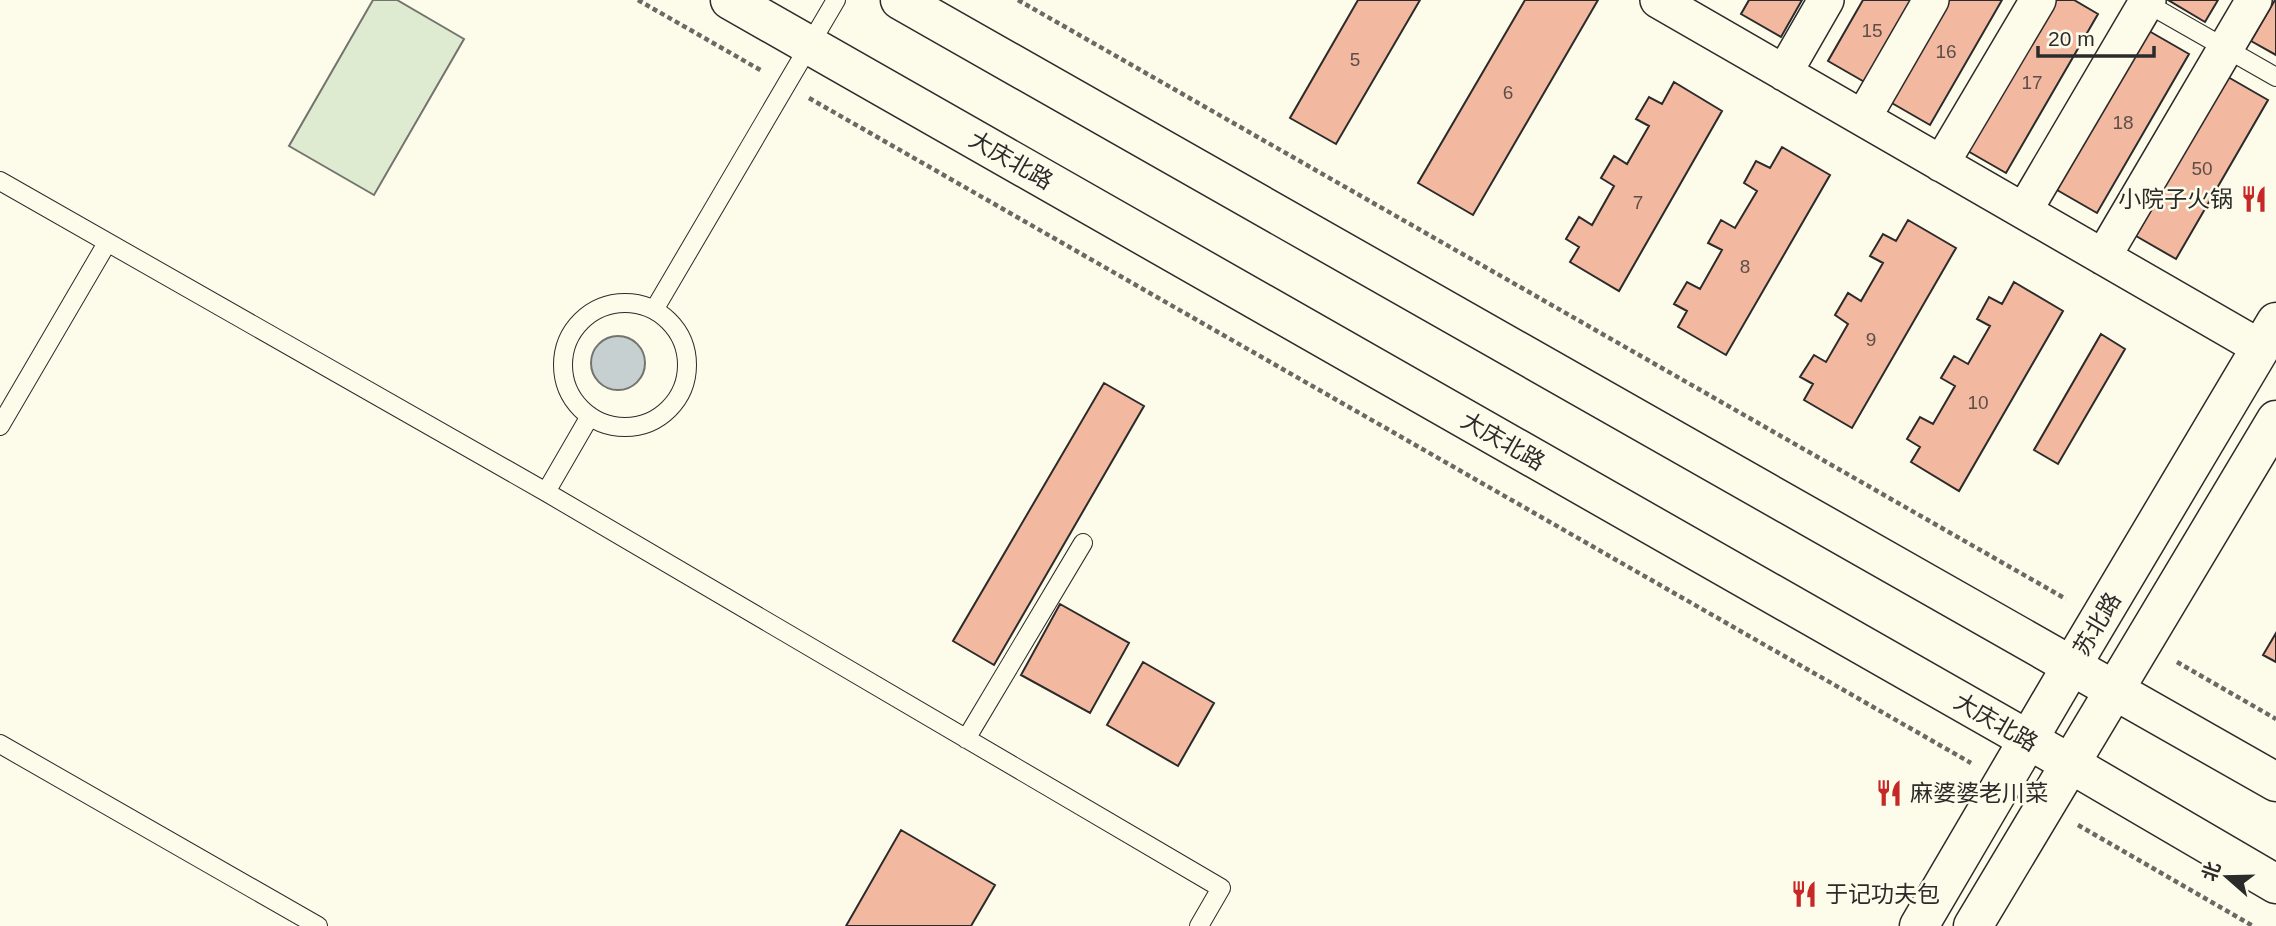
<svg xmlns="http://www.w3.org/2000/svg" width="2276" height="926" font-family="Arial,'Noto Sans SC',sans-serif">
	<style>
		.green { fill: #deebd1; stroke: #74746e; stroke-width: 2 }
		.water { fill: #c7d0d0; stroke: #74746e; stroke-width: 2 }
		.building { fill: #f2b8a0; stroke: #2b2b2b; stroke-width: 2 }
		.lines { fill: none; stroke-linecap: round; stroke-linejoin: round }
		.service-casing { stroke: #2b2b2b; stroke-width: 20 }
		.minor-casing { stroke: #2b2b2b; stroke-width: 38 }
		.tertiary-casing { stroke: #2b2b2b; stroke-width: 41 }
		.secondary-casing { stroke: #2b2b2b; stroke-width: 41 }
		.path { stroke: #6a6964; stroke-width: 4.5; stroke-dasharray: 5 3.5; stroke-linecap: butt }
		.service { stroke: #fdfbea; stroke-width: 18 }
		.minor { stroke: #fdfbea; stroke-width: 35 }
		.tertiary { stroke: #fdfbea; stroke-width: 38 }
		.secondary { stroke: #fdfbea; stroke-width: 38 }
		.labels { text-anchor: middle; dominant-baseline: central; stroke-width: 5; stroke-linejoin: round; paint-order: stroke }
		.number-label { font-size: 19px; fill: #5d4e48 }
		.street-label { font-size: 23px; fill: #2b2b2b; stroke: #fdfbea }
		.poi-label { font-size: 23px; fill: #2b2b2b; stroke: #fdfbea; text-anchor: start }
	</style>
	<rect width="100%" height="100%" fill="#fdfbea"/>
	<path class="green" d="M373,0H397L464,39L374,195L289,146Z"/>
	<path class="water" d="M591 363a27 27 0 1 1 54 0a27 27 0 1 1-54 0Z"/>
	<path class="building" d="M1358,0H1420L1336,144L1290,118Z
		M1525,0H1598L1473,215L1418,183Z
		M1749,0H1802L1781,37L1741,14Z
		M1863,0H1916L1868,84L1828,61Z
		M1949,0H2002L1930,125L1890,102Z
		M2053,0H2074L2098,14L2006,173L1966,150Z
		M2168,0H2218L2205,22Z
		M2275,0H2276V55L2251,41Z
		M2149,31L2189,54L2097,213L2057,190Z
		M2228,77L2268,100L2176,259L2136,236Z
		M1674,82L1722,111L1619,291L1570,262L1579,247L1566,239L1579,217L1592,225L1614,186L1601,178L1614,156L1627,164L1649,126L1636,119L1649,97L1662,104Z
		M1782,147L1830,175L1726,355L1678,327L1687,311L1674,304L1687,282L1700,289L1722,250L1708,243L1721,220L1735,228L1757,191L1744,183L1756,161L1770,168Z
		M1908,220L1956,248L1852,428L1804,400L1813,384L1800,377L1814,355L1826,362L1848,324L1835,315L1848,293L1861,301L1883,263L1870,256L1883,234L1896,241Z
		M2014,282L2063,311L1959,491L1911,462L1920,447L1907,439L1920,417L1933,424L1955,386L1941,378L1954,356L1968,364L1990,326L1977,319L1989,297L2002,304Z
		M2101,334L2125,349L2058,464L2034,450Z
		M1104,383L1144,406L994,665L953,641Z
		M1060,604L1129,643L1090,713L1021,675Z
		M2276,633V662L2263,655Z
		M1143,662L1214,703L1178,766L1107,725Z
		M901,830L995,885L971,926H846Z"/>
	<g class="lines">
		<defs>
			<path id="service" d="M2141,0L2276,77
				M0,181L546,492L1221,888L1199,926
				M563 365a62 62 0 1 1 124 0a62 62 0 1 1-124 0Z
				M654,310L836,0
				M0,426L107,243
				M546,492L590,416
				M966,739L1083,543
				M0,744L318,926"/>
			<path id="minor" d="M1658,0L2261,348
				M1784,73L1826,0
				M1863,118L1931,0
				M1941,164L2038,0
				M2024,211L2148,0
				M2103,257L2254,0"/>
			<path id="tertiary" d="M1919,926L2072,665
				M1973,926L2115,689"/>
			<path id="secondary" d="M730,0L2069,763L2276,884
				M900,0L2276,782
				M2072,665L2276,322
				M2115,689L2276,420"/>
		</defs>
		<use href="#service" class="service-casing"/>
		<use href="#minor" class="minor-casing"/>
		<use href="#tertiary" class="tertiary-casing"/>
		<use href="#secondary" class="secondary-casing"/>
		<path class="path" d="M638,0L762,71
			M1018,0L2066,599
			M809,98L1971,763
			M2177,662L2276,719
			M2078,825L2253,926"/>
		<use href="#service" class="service"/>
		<use href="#minor" class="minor"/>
		<use href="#tertiary" class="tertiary"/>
		<use href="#secondary" class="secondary"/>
	</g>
	<defs>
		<symbol id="restaurant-bare" viewBox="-9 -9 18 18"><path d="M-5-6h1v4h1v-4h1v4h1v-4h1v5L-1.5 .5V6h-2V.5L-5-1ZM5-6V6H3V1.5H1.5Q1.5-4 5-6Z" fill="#c62828" stroke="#fdfbea" stroke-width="2.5" paint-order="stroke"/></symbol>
	</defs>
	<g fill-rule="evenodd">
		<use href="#restaurant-bare" x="2235" y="180" width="38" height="38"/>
		<use href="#restaurant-bare" x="1870" y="774" width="38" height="38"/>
		<use href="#restaurant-bare" x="1785" y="875" width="38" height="38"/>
	</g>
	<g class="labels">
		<g class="number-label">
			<text x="1872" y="30">15</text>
			<text x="1946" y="51">16</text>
			<text x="1355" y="59">5</text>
			<text x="2032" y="82">17</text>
			<text x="1508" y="92">6</text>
			<text x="2123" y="122">18</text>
			<text x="2202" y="168">50</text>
			<text x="1638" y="202">7</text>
			<text x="1745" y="266">8</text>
			<text x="1871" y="339">9</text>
			<text x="1978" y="402">10</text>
		</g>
		<g class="street-label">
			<text transform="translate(1011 160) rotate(30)">大庆北路</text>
			<text transform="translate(1503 441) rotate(30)">大庆北路</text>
			<text transform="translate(2097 624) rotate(-59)">苏北路</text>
			<text transform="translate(1996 722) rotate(30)">大庆北路</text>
		</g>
		<g class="poi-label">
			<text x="2233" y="199" text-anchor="end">小院子火锅</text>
			<text x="1910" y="793">麻婆婆老川菜</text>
			<text x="1825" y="894">于记功夫包</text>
		</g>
	</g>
	<g transform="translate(2227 877) rotate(290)" stroke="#fdfbea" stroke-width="5" paint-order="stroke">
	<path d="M0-5L12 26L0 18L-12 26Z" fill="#2b2b2b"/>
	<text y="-10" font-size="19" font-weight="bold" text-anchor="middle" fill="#2b2b2b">北</text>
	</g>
	<path d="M2038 46v10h116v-10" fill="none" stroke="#2b2b2b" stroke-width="3.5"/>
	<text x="2048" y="46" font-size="21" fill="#2b2b2b" stroke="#fdfbea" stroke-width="5" paint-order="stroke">20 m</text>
</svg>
